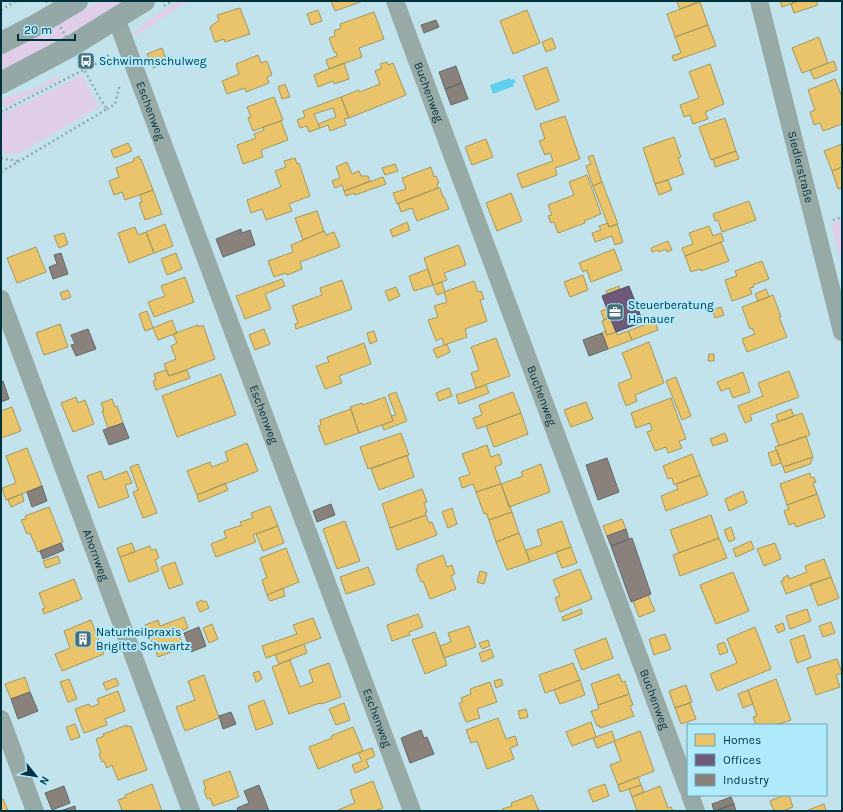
<svg xmlns="http://www.w3.org/2000/svg" width="843" height="812" font-family="Karla,sans-serif">
	<style>
		.green { fill: #e0cee8 }
		.water { fill: #61cfeb }
		.homes { fill: #e9c46a; stroke: #a3985d }
		.offices { fill: #6d597a; stroke: #4c4d68 }
		.industry { fill: #8a817c; stroke: #616969 }
		.lines { fill: none; stroke-linecap: round; stroke-linejoin: round }
		.path { stroke: #95a9ab; stroke-width: 2.5; stroke-dasharray: 2 3; stroke-linecap: butt }
		.minor { stroke: #98aaa6; stroke-width: 18 }
		.secondary { stroke: #93a8a7; stroke-width: 22 }
		.path-bridge { stroke: #95a9ab; stroke-width: 2.5; stroke-dasharray: 2 3; stroke-linecap: butt }
		.labels { text-anchor: middle; dominant-baseline: central; stroke-width: 4; stroke-linejoin: round; paint-order: stroke }
		.poi-label { font-size: 12px; fill: #00323e; stroke: #b0ebfd; text-anchor: start }
		.street-label { font-size: 12px; fill: #00323e; stroke: #b0ebfd }
	</style>
	<rect width="100%" height="100%" fill="#c2e2ec"/>
	<path class="green" d="M100,1H124C84,26 43,50 1,71V54Z
		M178,1H188L136,36L134,33L147,21Z
		M82,75L99,107L18,154L1,153V115Z
		M57,76L59,80L6,107L1,106V99L36,88Z
		M842,219V268L831,224Z"/>
	<path class="water" d="M510,78L511,80L514,79L516,83H513L514,86L493,94L490,85Z"/>
	<path class="homes" d="M331,1H363L335,11Z
		M700,1L680,9L677,2L679,1Z
		M780,1H798L782,7Z
		M798,1H816L818,5L794,13L791,4Z
		M700,2L708,25L675,37L667,14Z
		M240,8L250,34L225,42L224,39L215,42L210,27L219,20L217,15Z
		M318,10L322,21L311,25L307,14Z
		M527,10L540,43L513,54L500,21Z
		M374,12L384,39L359,48L362,57L329,69L326,60L337,56L336,52H334L329,38L335,36L334,31L341,28L340,24Z
		M708,25L716,46L674,61L672,56L681,53L675,37Z
		M819,37L828,63L802,73L792,48Z
		M552,38L556,48L546,52L542,42Z
		M162,48L167,62L153,68L147,54Z
		M258,55L261,63L267,61L272,75L267,77L269,83L246,92L245,88L227,94L222,81L239,74L236,64Z
		M834,61L837,70L814,79L810,70Z
		M387,62L388,65L393,63L406,95L349,118L341,97L359,90L360,92L380,84L375,71L382,68L380,64Z
		M344,63L349,79L334,84L333,81L318,87L314,75Z
		M710,64L724,104L705,112L708,119L693,124L690,115L684,117L680,105L699,98L689,72Z
		M547,67L559,101L536,110L523,76Z
		M835,79L842,97V124L823,131L820,123L814,125L810,112L815,110L808,90Z
		M285,84L290,97L282,99L278,87Z
		M274,97L283,120L253,131L248,118L251,117L247,107Z
		M341,97L349,118L344,119L346,125L330,131L328,125L320,128L318,124L336,117L333,108L314,114L320,128L309,132L307,126L300,128L297,120L305,117L303,111Z
		M565,116L580,159L555,168L557,175L522,188L517,174L553,161L550,153L545,155L539,141L545,139L540,124Z
		M725,118L736,151L711,160L699,127Z
		M281,121L288,140L261,150L263,157L243,164L237,145L256,138L254,134L264,130L263,127Z
		M674,137L681,157L678,158L684,174L655,184L643,148Z
		M486,139L493,157L472,165L465,147Z
		M128,143L132,151L114,158L111,150Z
		M842,144V167L832,171L824,151Z
		M736,151L739,159L715,167L713,159Z
		M593,155L602,182L593,186L586,166L591,164L588,157Z
		M139,156L140,160L141,159L153,190L125,200L122,192L114,195L109,181L119,177L116,168L134,161L133,159Z
		M295,158L297,164L299,163L310,196L289,204L292,211L266,220L262,209L251,213L247,200L281,187L275,171L286,167L284,161Z
		M347,162L352,174L359,171L361,176H368L370,181L344,191L342,185L335,188L332,181L340,178L336,167Z
		M395,164L398,171L385,175L382,168Z
		M431,167L434,177L436,176L439,183L437,184L438,188L397,204L393,193L406,189L402,178Z
		M842,167V188L838,189L832,171Z
		M587,175L601,214L584,221L585,223L558,233L554,222L551,223L548,216L552,215L548,205L574,195L569,182Z
		M383,177L386,184L355,195L354,193L346,196L344,191Z
		M668,180L672,190L659,195L655,184Z
		M602,182L618,224L609,227L593,186Z
		M438,188H440L443,197H444L449,209L417,221L412,208L401,212L398,203Z
		M153,190L162,214L145,220L139,203L142,202L140,195Z
		M511,193L522,221L497,231L486,203Z
		M749,201L756,220L722,232L718,220L715,221L713,214Z
		M317,211L324,231L303,240L295,218Z
		M407,222L410,230L393,237L390,230Z
		M608,223L609,227L617,224L623,242L615,245L612,236L595,242L592,233L601,230L599,226Z
		M165,224L173,246L154,253L146,232Z
		M709,226L713,236L721,233L724,241L685,256L682,248L693,244L689,233Z
		M135,227L138,235L146,232L154,253L129,263L118,233Z
		M324,231L326,235L334,232L340,247L300,262L302,269L287,275L286,273L274,277L268,261L293,252L291,245Z
		M64,233L68,244L59,248L54,236Z
		M668,241L672,250L667,252L666,249L659,252L658,250L652,252L651,248Z
		M721,242L729,261L701,271L700,269L691,272L685,256Z
		M459,245L466,265L444,273L447,280L433,285L424,258Z
		M36,247L46,272L17,283L7,258Z
		M614,249L622,270L591,282L587,270L583,272L579,263Z
		M176,253L182,269L167,275L161,259Z
		M762,261L769,279L753,285L754,287L750,288L752,294L732,301L725,280L737,276L735,271Z
		M428,269L433,285L414,291L409,276Z
		M583,275L588,290L570,297L564,282Z
		M185,277L194,302L154,317L148,302L165,296L161,286Z
		M282,279L285,286L265,294L271,309L245,319L236,296Z
		M342,280L352,309L296,329L295,324L298,323L292,306L322,295L320,288Z
		M474,281L478,292L481,291L484,299L480,300L487,321L465,329L467,337L444,345L442,338L436,341L428,320L438,317L434,306L447,302L444,292Z
		M442,282L445,292L437,295L433,285Z
		M619,286L620,289L607,294L606,291Z
		M396,287L400,296L389,301L385,291Z
		M766,289L769,297L758,301L755,294Z
		M68,290L71,297L63,300L60,293Z
		M773,295L781,317H779L787,337L747,352L742,339L755,334L752,328L750,329L742,307Z
		M721,307L724,315L715,318L712,310Z
		M607,309L610,317L604,320L601,311Z
		M147,311L153,328L145,331L139,314Z
		M610,317L616,332L607,335L602,321Z
		M172,320L177,333L158,340L153,328Z
		M655,321L658,330L632,340L628,331Z
		M60,324L68,347L44,355L36,333Z
		M198,325L199,327L203,325L215,359L169,376L164,364L176,359L171,346L177,343L173,334Z
		M264,329L270,344L255,350L249,335Z
		M374,331L377,341L370,344L367,333Z
		M605,331L607,335L616,332L617,335L628,331L632,340L608,349L602,333Z
		M496,338L510,376L476,388L471,373L479,370L471,347Z
		M649,342L664,383L635,395L637,401L626,406L618,384L632,378L622,353Z
		M364,343L371,364L339,376L342,383L325,389L316,366L329,362L327,357Z
		M447,344L450,352L437,358L433,349Z
		M709,354H714V361H708Z
		M166,370L169,376L187,370L190,378L156,390L153,381L156,380L154,374Z
		M789,371L799,397L750,415L752,420L745,423L738,406L763,396L758,383Z
		M743,372L750,392L733,398L729,388L721,391L717,382Z
		M221,374L236,415L177,437L162,396Z
		M676,377L691,416L682,420L666,381Z
		M486,385L489,393L459,404L456,395Z
		M449,388L452,396L439,401L436,393Z
		M396,392L407,421L384,430L382,425L393,421L391,416L396,415L388,395Z
		M513,392L521,413L477,429L473,418L482,415L479,405Z
		M76,397L78,403L85,400L94,424L73,432L61,403Z
		M385,397L393,421L359,433L350,407L362,403L363,405Z
		M671,398L686,439L679,441L682,448L668,453L666,447L655,451L647,432L652,430L650,423L636,428L631,413Z
		M112,399L115,407L117,406L123,423L108,428L102,411H104L101,403Z
		M586,402L593,419L571,427L564,410Z
		M12,407L21,431L1,438V411Z
		M351,409L359,433L325,445L318,426L321,425L320,420Z
		M791,409L794,416L778,422L776,415Z
		M521,413L528,434L494,447L486,426Z
		M802,413L810,435L779,446L771,424Z
		M401,433L409,455L368,469L360,447Z
		M725,433L728,441L713,446L710,439Z
		M806,436L813,457L783,467L775,447Z
		M247,443L258,471L197,495L187,471L210,462L212,467L228,461L225,452Z
		M487,445L491,457L499,454L502,464L495,467L501,484L476,492L473,484L462,488L459,478L470,474L462,454Z
		M27,448L42,486L6,500L2,488L16,483L6,456Z
		M777,450L781,463L772,466L768,453Z
		M692,454L700,475L674,485L672,478L668,479L663,466Z
		M407,455L414,477L379,490L371,469Z
		M813,457L810,464L785,473L783,467Z
		M138,464L157,513L143,518L133,492L138,490L130,467Z
		M541,464L550,492L509,507L501,484L523,476L521,472Z
		M101,471L104,480L127,471L132,483L125,485L129,497L99,508L87,476Z
		M810,473L811,478L814,477L816,482L813,483L817,494L787,505L780,484Z
		M700,475L708,495L666,511L661,496L678,489L676,484Z
		M225,483L228,490L199,502L197,495Z
		M501,484L512,512L489,520L486,513L484,514L476,492Z
		M422,489L427,502L424,503L427,512H425L426,515L390,528L382,504Z
		M743,491L747,503L729,511L725,499Z
		M22,494L24,501L11,507L8,500Z
		M817,494L825,517L796,527L794,523L789,525L784,511L789,509L787,505Z
		M270,506L278,526L253,535L256,542L216,557L211,544L226,538L224,531L242,525L240,522L253,518L251,513Z
		M49,507L63,542L38,552L30,533L27,534L21,520L26,519L25,516Z
		M452,508L457,524L448,528L442,512Z
		M512,512L519,533L496,542L489,520Z
		M426,515L429,523L432,522L437,535L397,550L390,528Z
		M711,515L719,538L679,553L670,530Z
		M622,519L626,529L607,536L603,526Z
		M345,521L360,561L337,569L323,529Z
		M562,521L571,547L530,562L526,550L542,545L537,530Z
		M278,526L284,543L263,551L256,534Z
		M731,527L735,539L729,542L724,530Z
		M519,533L530,562L507,570L496,542Z
		M719,538L727,558L680,576L673,555Z
		M751,541L754,549L736,557L733,549Z
		M132,543L135,552L120,557L117,548Z
		M775,543L781,559L764,566L757,549Z
		M150,546L151,550L156,549L159,558L155,560L159,571L129,582L120,557Z
		M571,547L577,563L562,568L556,552Z
		M286,548L299,582L267,595L262,580L267,578L260,558Z
		M443,555L447,567L452,565L455,574L451,576L456,589L430,599L423,581L421,582L416,569L418,568L417,565Z
		M58,556L60,563L46,568L43,561Z
		M824,559L831,577L786,594L781,581L784,580L783,578L788,575L789,579L807,572L805,566Z
		M175,562L183,584L169,589L161,567Z
		M368,567L375,584L346,594L340,577Z
		M580,569L592,599L560,612L555,598L560,596L553,580Z
		M480,571L487,573L484,584L477,582Z
		M733,572L749,611L716,624L700,585Z
		M831,577L839,598L818,606L810,584Z
		M74,579L82,599L44,614L42,609L45,608L39,593Z
		M283,588L285,596L270,601L267,595Z
		M648,595L655,611L639,617L633,601Z
		M202,600L203,602L206,601L209,608L200,612L196,603Z
		M581,609L582,614L563,621L562,617Z
		M807,609L811,621L790,629L786,616Z
		M418,614L423,627L409,632L410,635L392,641L387,625Z
		M184,617L188,628L178,632L184,647L158,657L145,625L158,620L160,626Z
		M313,618L321,638L266,658L262,646L297,634L293,625Z
		M91,620L104,654L62,671L55,654L70,648L64,631Z
		M831,622L835,633L823,637L819,626Z
		M783,623L785,630L778,633L775,626Z
		M212,624L218,639L209,643L203,628Z
		M469,626L476,647L444,658L440,646L451,642L448,633Z
		M755,627L771,669L717,691L710,674L737,663L727,639Z
		M435,632L447,665L425,674L412,640Z
		M665,634L671,649L654,655L649,639Z
		M804,635L811,658L797,663L790,640Z
		M606,638L613,658L582,670L574,650Z
		M488,640L490,646L482,649L479,643Z
		M724,642L728,652L720,655L717,645Z
		M304,644L307,653L279,664L275,655Z
		M491,649L494,657L482,662L479,653Z
		M837,659L842,673L836,675L840,687L816,695L807,668Z
		M290,660L300,687L313,682L309,670L329,663L341,697L321,704L320,703L289,714L272,667Z
		M573,663L580,680L545,693L539,675Z
		M259,671L262,679L256,682L253,673Z
		M619,674L622,682L625,681L629,694L598,705L591,684Z
		M204,675L219,718L185,731L176,707L195,700L188,681Z
		M25,677L30,692L11,699L5,684Z
		M116,678L119,685L106,690L103,683Z
		M69,679L77,699L68,702L60,682Z
		M501,679L503,685L496,688L494,681Z
		M776,679L791,720L776,725H756L753,717L757,716L748,690Z
		M580,680L585,695L560,704L554,690Z
		M490,682L497,702L477,709L480,718L466,722L459,703L463,702L461,698L471,694L470,689Z
		M686,685L692,702L675,708L669,691Z
		M748,690L753,704L743,708L738,694Z
		M118,691L125,711L105,719L107,725L84,733L75,709L89,704L91,707L99,704L97,699Z
		M629,694L633,705L630,706L634,716L600,728L599,725L597,726L591,711L599,709L598,705Z
		M264,700L273,724L256,730L248,706Z
		M344,703L350,720L336,725L329,709Z
		M690,703L696,719L681,724L675,708Z
		M526,709L528,717L520,719L518,711Z
		M498,718L506,739L515,736L518,745L510,748L514,759L487,769L477,741L471,743L466,730Z
		M591,722L596,737L572,746L566,732Z
		M75,724L80,737L71,740L66,727Z
		M127,725V727L131,726L147,770L118,780L112,765L107,768L104,761L102,762L99,754L101,753L96,739L104,736L103,734Z
		M353,727L363,751L318,769L309,747L332,738L331,736Z
		M612,731L615,741L597,748L593,738Z
		M640,731L654,771L618,785L610,765L621,761L614,741Z
		M372,748L375,756L366,760L369,767L355,773L352,765L362,761L358,753Z
		M230,771L239,797L213,806L210,798L207,799L204,790L206,789L203,781Z
		M638,777L641,785L620,792L618,785Z
		M373,781L383,808L374,811H336L355,803L350,790Z
		M152,784L162,811H120L122,810L118,800L126,797L125,795Z
		M605,784L609,796L593,802L588,790Z
		M641,785L644,792L632,797L629,789Z
		M660,786L668,808L671,807L673,811H637L632,797Z
		M532,795L539,811H503L502,809L512,806L511,803Z
		M784,795H789L793,807L783,811H774L770,801Z
		M1,799H3L8,811H1Z
		M824,804L826,811H806Z"/>
	<path class="offices" d="M629,286L643,322L616,332L602,296Z"/>
	<path class="industry" d="M436,20L439,27L424,33L421,25Z
		M456,66L462,83L445,89L439,72Z
		M462,83L468,99L451,105L445,89Z
		M241,229L242,233L250,230L255,245L223,257L216,239Z
		M61,253L68,274L53,279L49,267L57,264L54,255Z
		M88,329L96,349L76,356L71,345L75,344L71,335Z
		M602,333L608,349L589,356L583,340Z
		M3,381L9,399L1,402V382Z
		M123,423L129,438L109,445L103,430Z
		M607,458L619,492L598,500L586,465Z
		M42,486L47,501L32,507L27,492Z
		M331,504L335,515L317,522L313,511Z
		M626,529L629,539L611,546L607,536Z
		M632,538L651,594L631,602L611,546Z
		M61,543L64,550L43,559L40,551Z
		M199,627L206,646L191,652L184,633Z
		M30,692L38,711L18,719L11,699Z
		M231,712L236,724L223,729L219,716Z
		M421,730L424,738L427,737L434,754L410,763L401,738Z
		M259,785L269,811H238L237,808L249,803L244,791Z
		M64,786L70,803L52,810L45,793Z
		M731,797L734,804L714,811L712,804Z
		M734,804L736,811H716Z
		M75,806L76,811H60Z"/>
	<g class="lines">
		<path class="path" d="M164,6L172,1
			M1,10L16,1
			M107,109L115,104L120,84
			M1,112L97,63L110,54
			M1,158L18,161
			M1,172L107,109L101,100
			M833,220L842,217"/>
		<g class="minor">
			<path id="s1" d="M395,1L688,789"/>
			<path id="s2" d="M759,1L842,332"/>
			<path id="s3" d="M116,18L412,811"/>
			<path id="s4" d="M1,299L191,811"/>
			<path d="M1,719L35,811"/>
			<path d="M690,795L696,811"/>
		</g>
		<path class="secondary" d="M1,43L38,24L77,1
			M1,83L73,45L144,1"/>
		<path class="path-bridge" d="M46,1L101,100"/>
	</g>
	<defs>
		<symbol id="bus-square" viewBox="-11 -11 22 22"><rect x="-9" y="-9" width="18" height="18" rx="4" fill="#44707b" stroke="#b0ebfd"/><path d="M-5-6H5V4H4V6H2V4H-2V6H-4V4H-5ZM-3.5-4V0h7V-4ZM-3.5 1.2v1.5H-2V1.2ZM2 1.2v1.5H3.5V1.2Z" fill="#fff"/></symbol>
		<symbol id="office-square" viewBox="-11 -11 22 22"><rect x="-9" y="-9" width="18" height="18" rx="4" fill="#44707b" stroke="#b0ebfd"/><path d="M-6-3h4V-5.5h4V-3h4V5H-6ZM-1-4.5V-3h2v-1.5ZM-6 0V1H6V0Z" fill="#fff"/></symbol>
		<symbol id="building-square" viewBox="-11 -11 22 22"><rect x="-9" y="-9" width="18" height="18" rx="4" fill="#44707b" stroke="#b0ebfd"/><path d="M-4-6H4V6H1V3H-1V6H-4ZM-2.5-4.3h1.7v1.8h-1.7ZM.8-4.3h1.7v1.8H.8ZM-2.5-1h1.7V.8h-1.7ZM.8-1h1.7V.8H.8Z" fill="#fff"/></symbol>
	</defs>
	<g fill-rule="evenodd">
		<use href="#bus-square" x="76" y="51" width="20" height="20"/>
		<use href="#office-square" x="605" y="302" width="20" height="20"/>
		<use href="#building-square" x="73" y="629" width="20" height="20"/>
	</g>
	<g class="labels">
		<g class="poi-label">
			<text x="99" y="61">Schwimmschulweg</text>
			<text x="628" y="305">Steuerberatung<tspan x="628" dy="14">Hanauer</tspan></text>
			<text x="96" y="632">Naturheilpraxis<tspan x="96" dy="14">Brigitte Schwartz</tspan></text>
		</g>
		<g class="street-label">
			<text stroke="none"><textPath href="#s1" startOffset="97">Buchenweg</textPath></text>
			<text stroke="none"><textPath href="#s3" startOffset="99">Eschenweg</textPath></text>
			<text stroke="none"><textPath href="#s2" startOffset="171">Siedlerstraße</textPath></text>
			<text stroke="none"><textPath href="#s1" startOffset="421">Buchenweg</textPath></text>
			<text stroke="none"><textPath href="#s3" startOffset="423">Eschenweg</textPath></text>
			<text stroke="none"><textPath href="#s4" startOffset="273">Ahornweg</textPath></text>
			<text stroke="none"><textPath href="#s1" startOffset="745">Buchenweg</textPath></text>
			<text stroke="none"><textPath href="#s3" startOffset="747">Eschenweg</textPath></text>
		</g>
	</g>
	<rect width="843" height="812" fill="none" stroke="#00323e" stroke-width="4"/>
	<rect x="687" y="724" width="140" height="72" fill="#b0ebfd" stroke="#6aa1b1"/>
	<rect x="695" y="734" width="20" height="12" fill="#e9c46a" stroke="#6aa1b1"/>
	<text x="723" y="744" font-size="12" fill="#00323e">Homes</text>
	<rect x="695" y="754" width="20" height="12" fill="#6d597a" stroke="#6aa1b1"/>
	<text x="723" y="764" font-size="12" fill="#00323e">Offices</text>
	<rect x="695" y="774" width="20" height="12" fill="#8a817c" stroke="#6aa1b1"/>
	<text x="723" y="784" font-size="12" fill="#00323e">Industry</text>
	<g transform="translate(36 776) rotate(120)" stroke="#b0ebfd" stroke-width="3" paint-order="stroke">
	<path d="M0-3L7 15L0 10L-7 15Z" fill="#00323e"/>
	<text y="-6" font-size="11" font-weight="bold" text-anchor="middle" fill="#00323e">N</text>
	</g>
	<path d="M18 34v6h57v-6" fill="none" stroke="#00323e" stroke-width="2"/>
	<text x="24" y="34" font-size="12" fill="#00323e" stroke="#b0ebfd" stroke-width="3" paint-order="stroke">20 m</text>
</svg>
